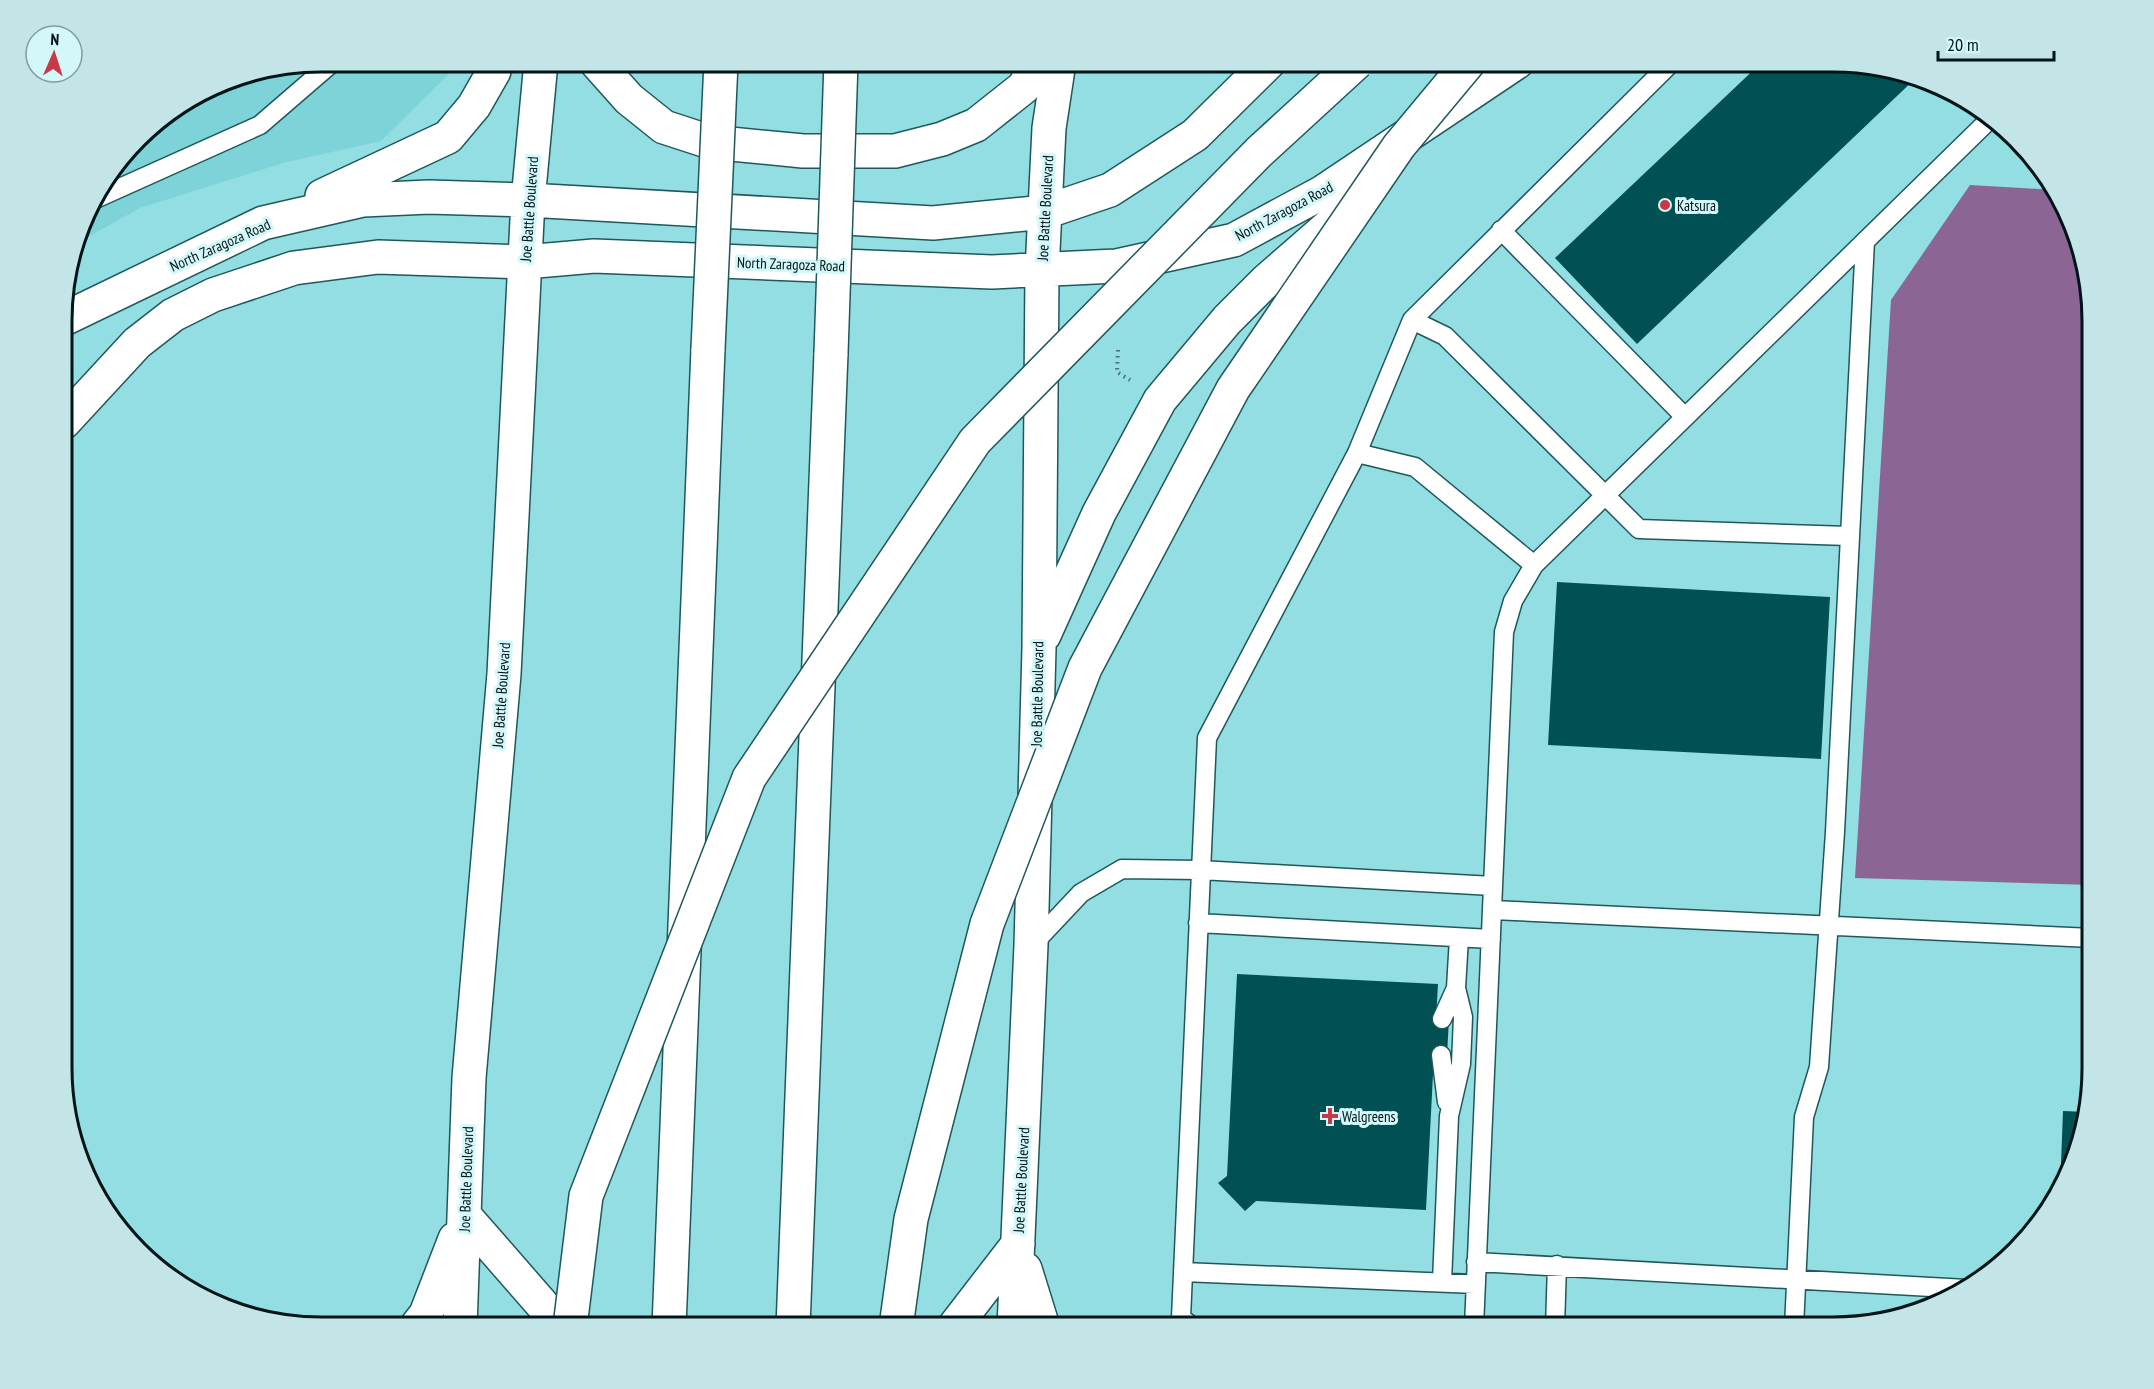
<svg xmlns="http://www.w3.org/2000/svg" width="2154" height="1389" font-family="'PT Sans Narrow',sans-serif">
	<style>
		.built { fill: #7dd3d8 }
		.water { fill: #8b6593 }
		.building { fill: #015154 }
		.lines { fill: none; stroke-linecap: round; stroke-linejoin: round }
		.lane-casing { stroke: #1e585b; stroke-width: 21 }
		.secondary-casing { stroke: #1e585b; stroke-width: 36 }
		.highway-casing { stroke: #1e585b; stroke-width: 36 }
		.path { stroke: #437073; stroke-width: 4; stroke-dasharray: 1.5 4.5; stroke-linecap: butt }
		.lane { stroke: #fff; stroke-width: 18 }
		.secondary { stroke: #fff; stroke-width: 33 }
		.highway { stroke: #fff; stroke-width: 33 }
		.highway-bridge-casing { stroke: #1e585b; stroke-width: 36; stroke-linecap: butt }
		.highway-bridge { stroke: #fff; stroke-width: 33 }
		.poi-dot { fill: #c83845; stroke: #d4f7f9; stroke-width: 2 }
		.labels { text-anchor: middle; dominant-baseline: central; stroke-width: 6; stroke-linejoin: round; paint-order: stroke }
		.poi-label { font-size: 15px; fill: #011517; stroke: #d4f7f9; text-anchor: start }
		.street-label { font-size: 15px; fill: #011517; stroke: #d4f7f9 }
		.rim { fill: none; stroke: #011517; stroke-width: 3 }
	</style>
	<rect width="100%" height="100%" fill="#93dee2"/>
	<path class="built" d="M321,62H461L381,141L283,163L140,208L77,243L88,206L150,126L222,81Z"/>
	<path class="water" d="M1970,185L2056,190L2092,304V885L1855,878L1891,300Z"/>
	<path class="building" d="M1762,62H1833L1918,76L1637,344L1555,258Z
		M1557,582L1830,597L1821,759L1548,745Z
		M1237,974L1438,984L1436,1019H1449L1447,1055H1434L1426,1210L1256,1201L1245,1211L1218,1183L1227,1176Z
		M2063,1111L2087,1112L2079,1151L2060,1189Z"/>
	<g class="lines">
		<defs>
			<path id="lane" d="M93,200L260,125L333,62
				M1501,230L1685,417
				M1412,320L1445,336L1639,529L1849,536
				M1357,453L1415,467L1534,565
				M1492,910L2092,938
				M1198,923L1491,939
				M1033,944L1081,893L1122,869L1200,870L1493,886
				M1442,1019L1456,988
				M1441,1055L1447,1102
				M1476,1262L1967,1289
				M1183,1272L1475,1284
				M1442,1282L1449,1116L1461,1064L1463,1017L1456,988L1459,938
				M1193,1327L1181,1318L1207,738L1357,453L1412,320L1672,62
				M1474,1327L1504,632L1513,601L1534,565L1990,119
				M1555,1327L1557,1265
				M1794,1327L1804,1117L1819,1067L1835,832L1865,241"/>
			<path id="secondary" d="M596,62L629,99L664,127L710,142L803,151H895L942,139L976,125L1024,87L1037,62
				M322,196L448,137L474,106L494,71L495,62
				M64,319L263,223L363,200L429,197L528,200L933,223L1045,212L1110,190L1195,135L1269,62
				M64,422L137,343L173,315L213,295L294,268L378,257L525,262L594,256L992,272L1116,266L1234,240L1323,192L1517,62
				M1044,635L1099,513L1160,400L1227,320L1267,280L1352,206
				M464,1215L553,1317L570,1327
				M1025,1269L1043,1327
				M416,1327L426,1314L455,1239
				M460,1327L469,1078L504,674L528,200L541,62
				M954,1327L1018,1244
				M1014,1327L1031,945L1039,648L1042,271L1049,128L1059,62"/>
			<path id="highway" d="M669,1327L708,349
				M793,1327L831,353"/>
		</defs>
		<use href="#lane" class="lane-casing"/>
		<use href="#secondary" class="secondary-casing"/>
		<use href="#highway" class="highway-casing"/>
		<path class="path" d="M1118,350L1117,372L1130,380"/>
		<use href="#lane" class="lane"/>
		<use href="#secondary" class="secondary"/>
		<use href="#highway" class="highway"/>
		<defs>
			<path id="highway-bridge" d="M708,349L721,62
				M831,353L841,62
				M570,1327L586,1196L749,778L975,441L1259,152L1357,62
				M896,1327L911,1219L987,924L1085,668L1233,389L1399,146L1469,62"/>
		</defs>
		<use href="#highway-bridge" class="highway-bridge-casing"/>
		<use href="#highway-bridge" class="highway-bridge"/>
	</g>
	<g class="poi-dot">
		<circle cx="1665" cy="205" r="6"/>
		<path d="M1327 1107h6v6h6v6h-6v6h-6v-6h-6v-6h6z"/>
	</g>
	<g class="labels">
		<g class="poi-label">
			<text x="1677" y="205">Katsura</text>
			<text x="1342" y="1116">Walgreens</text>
		</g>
		<g class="street-label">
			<text transform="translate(1045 208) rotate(-87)">Joe Battle Boulevard</text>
			<text transform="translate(529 209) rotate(-86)">Joe Battle Boulevard</text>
			<text transform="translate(1284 211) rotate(-28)">North Zaragoza Road</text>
			<text transform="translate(220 245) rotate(-24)">North Zaragoza Road</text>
			<text transform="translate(791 264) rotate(2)">North Zaragoza Road</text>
			<text transform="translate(1037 694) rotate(-89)">Joe Battle Boulevard</text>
			<text transform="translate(501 695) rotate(-86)">Joe Battle Boulevard</text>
			<text transform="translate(466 1179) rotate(-88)">Joe Battle Boulevard</text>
			<text transform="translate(1021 1180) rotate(-87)">Joe Battle Boulevard</text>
		</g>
	</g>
	<path d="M0 0H2154V1389H0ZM321 72H1833A249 249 0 0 1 2082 321V1068A249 249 0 0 1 1833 1317H321A249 249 0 0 1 72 1068V321A249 249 0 0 1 321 72Z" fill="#c3e5e7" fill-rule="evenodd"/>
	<path class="rim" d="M321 72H1833A249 249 0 0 1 2082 321V1068A249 249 0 0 1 1833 1317H321A249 249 0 0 1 72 1068V321A249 249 0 0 1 321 72Z"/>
	<g transform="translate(54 54) rotate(3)"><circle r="28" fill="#d4f7f9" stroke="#809d9f" stroke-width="1.5"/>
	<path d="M0-4.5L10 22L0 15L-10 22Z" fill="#c83845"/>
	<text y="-9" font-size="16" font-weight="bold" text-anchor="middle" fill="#011517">N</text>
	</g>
	<path d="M1938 51v9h116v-9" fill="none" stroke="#011517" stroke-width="3"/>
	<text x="1947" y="51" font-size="18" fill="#011517" stroke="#d4f7f9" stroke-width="4.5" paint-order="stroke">20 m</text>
</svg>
